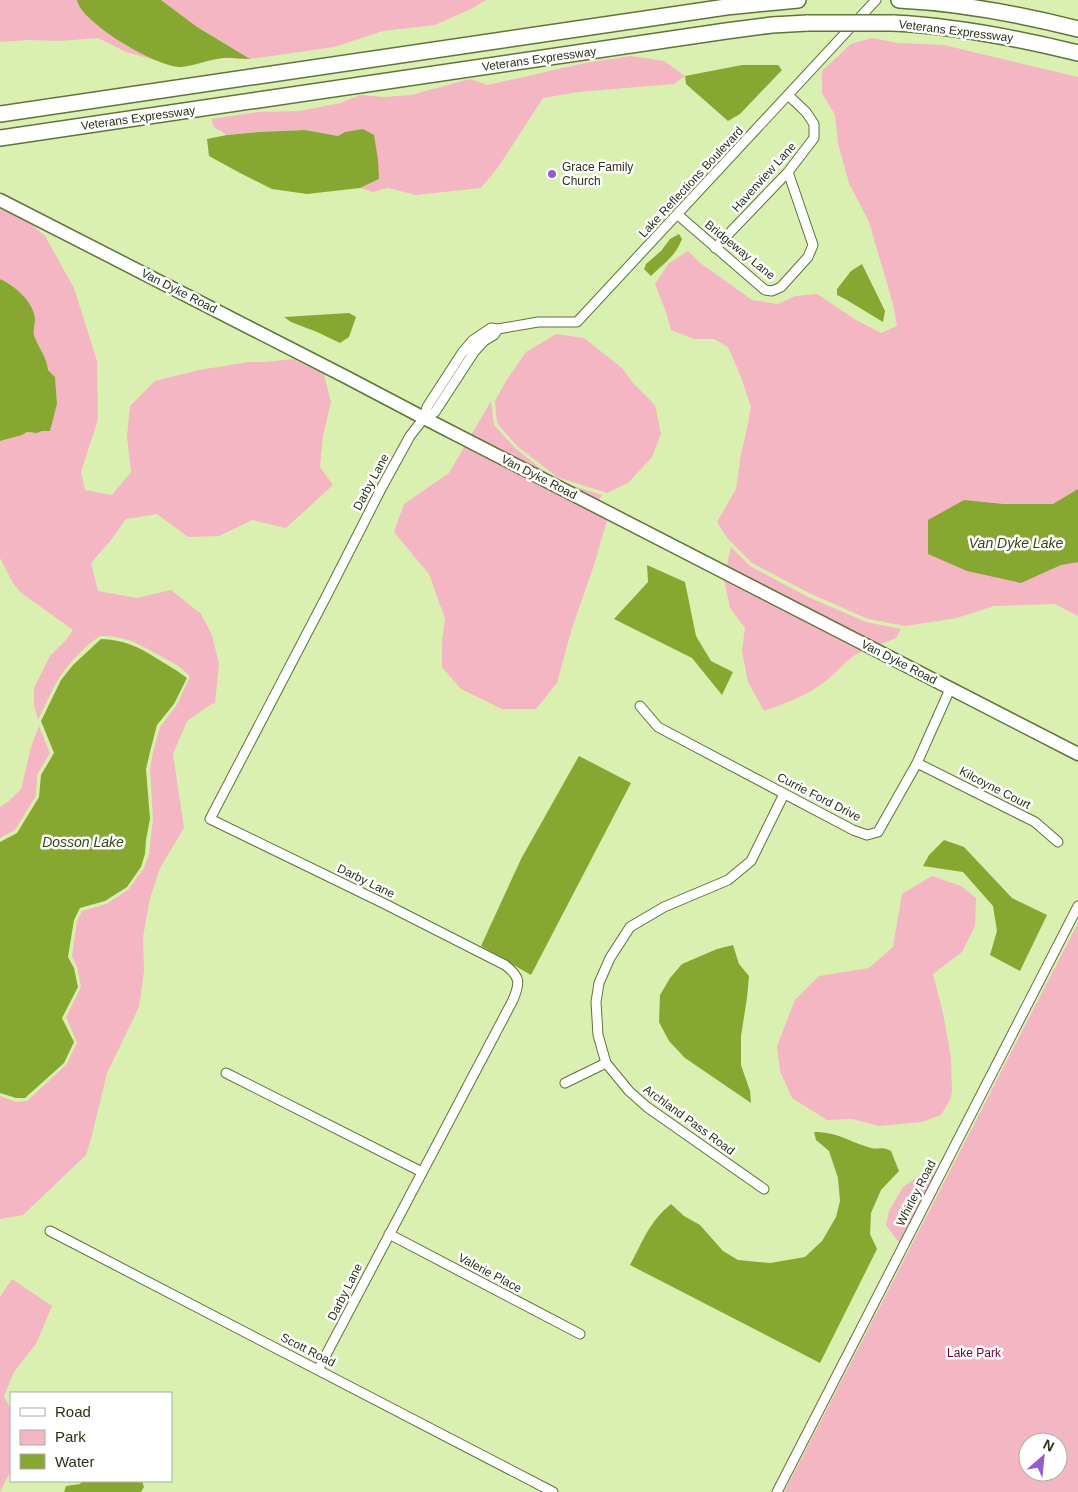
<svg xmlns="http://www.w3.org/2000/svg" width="1078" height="1492" font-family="Helvetica,sans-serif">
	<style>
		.green { fill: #f4b6c3; fill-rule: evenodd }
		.water { fill: #86a830 }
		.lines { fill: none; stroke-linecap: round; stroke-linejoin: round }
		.street-casing { stroke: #607339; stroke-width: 11 }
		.secondary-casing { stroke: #607339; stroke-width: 15 }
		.highway-casing { stroke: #607339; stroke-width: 18 }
		.street { stroke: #fff; stroke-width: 9 }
		.secondary { stroke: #fff; stroke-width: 12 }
		.highway { stroke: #fff; stroke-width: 15 }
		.highway-bridge-casing { stroke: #607339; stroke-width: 18; stroke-linecap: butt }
		.highway-bridge { stroke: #fff; stroke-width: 15 }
		.poi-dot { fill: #975cd3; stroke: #fff; stroke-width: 2 }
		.labels { text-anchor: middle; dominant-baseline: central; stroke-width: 5; stroke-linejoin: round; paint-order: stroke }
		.street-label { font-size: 12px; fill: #293219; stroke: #fff }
		.poi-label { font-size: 12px; fill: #293219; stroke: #fff; text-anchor: start }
		.park-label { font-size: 12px; fill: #740134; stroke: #fff }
		.water-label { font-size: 14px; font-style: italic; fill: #374517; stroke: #fff }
	</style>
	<rect width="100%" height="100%" fill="#d9f0b1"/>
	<path class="green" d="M0,0H486L473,8L435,25L383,31L334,47L250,59L223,58L180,67L126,52L98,38L60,41L28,40L0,42Z
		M872,38L898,43L944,45L1078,77V616L1055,604L994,606L957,618L906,626L868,619L809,593L752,563L728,539L717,522L736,489L741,454L746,433L751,407L741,377L728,347L714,339H694L671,330L666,312L655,284L669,263L688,251L699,262L752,300L778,304L795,296L817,294L856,320L881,333L897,326L893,304L869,222L849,183L838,144L835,115L822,93V71L851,44Z
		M631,56L664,61L685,76L674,84L578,92L543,98L499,166L481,188L416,195L388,188L373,192L360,188L379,179L345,132L338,136L305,130L259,132L227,135L214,127L211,119L257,112L299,111L341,103L360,95L384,97L411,95L470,79L488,85L585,63Z
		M0,209L24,218L45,236L74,288L97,361L98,419L81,472L85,490L112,495L131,472L127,437L130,406L155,381L199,370L249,362H266L293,359L324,374L331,402L323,436L320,467L333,485L286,528L252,520L219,536L188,537L157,514L126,519L111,540L91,563L98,591L137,598L171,590L201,614L212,635L219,664L215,704L213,703L187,721L173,754L184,828L160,868L150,898L143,937L144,971L139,1007L107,1073L91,1139L86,1155L23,1215L0,1219V1096L16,1102L27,1101L66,1065L77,1043L66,1017L81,987L77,967L72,956L77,921L82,911L106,904L128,890L144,868L149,854L153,819L150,769L153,752L160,727L176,706L190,677C183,668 172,662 162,657C139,644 127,636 100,636C85,646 70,662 59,678C51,691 45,706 38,720L34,705V688L50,656L66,640L73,630L20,592L13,583L0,558V441L22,435L27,432L37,433L42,431L50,430L57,404L55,377L48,370C47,358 40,350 35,338C32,332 35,325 34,319C34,302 14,286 0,279Z
		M556,334L584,338L622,368L633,383L655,405L661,434L652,457L628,483L607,493L557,477L517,446L497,423L495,401L506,381L526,352Z
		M491,401L494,425L515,448L555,480L602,495L598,502L470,437Z
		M466,444L608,517L594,565L572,628L557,683L536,709H502L461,689L442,667V642L445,619L429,574L394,532L404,504L449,473Z
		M731,547L750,566L808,597L866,622L901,629L896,638L876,646L726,569Z
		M724,578L866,650C847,656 839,672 823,683C804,697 786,703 764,711L748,682L742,651L745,628L730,608Z
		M39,726L50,753L37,775L36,796L15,830L0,838V807L9,801L21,789L31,747Z
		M932,876L961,886L976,898L975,926L962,952L933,974L943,1013L951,1058L952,1092L950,1100L941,1115L922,1122L879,1126L852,1119L827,1120L792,1098L780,1071L777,1046L795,1000L819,976L869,968L893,947L902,894Z
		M1078,923V1492H784ZM1028,1442H1058V1472H1028Z
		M923,1173L935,1175L900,1244L886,1225L889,1211L903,1187Z
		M12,1279L52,1306L36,1344L14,1372L4,1396L11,1410V1470L0,1492V1297Z"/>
	<path class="water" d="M77,0H161L197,27L250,59C241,59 232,57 223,58C209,59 195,66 181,67C158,68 81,23 77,0Z
		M742,65H778L782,70L740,114L728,121L686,84L685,76Z
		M363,129L374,135L378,160L379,179L360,188L307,194L272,189L240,173L209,156L207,139L227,135L259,132L305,130L338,136L345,132Z
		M679,234L682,239C675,257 664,263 651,276L644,269L646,264L661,251L670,239Z
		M862,264L885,311L883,322L845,299L837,295V289L851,271Z
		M0,279C14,285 34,302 35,319C35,325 32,332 35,338C40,350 47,358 48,370L55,377L57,404L50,431H42L37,433L27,432L22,435L0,441Z
		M349,313L356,317L349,337L340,343L317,332L291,322L284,317Z
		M1078,489V562L1061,565L1021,583L967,571L928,554V520L964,500L1003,504H1053Z
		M647,565L685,582L696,636L711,661L733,672L722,695L692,658L614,619L648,582Z
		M101,639C124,640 137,646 156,658C167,665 177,670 187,678L174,704L157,725L150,752L146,769L150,819L146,840L145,854L141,867L127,887L105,901L80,908L74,920L68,957L74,968L78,987L62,1018L74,1042L64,1063L25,1098H16L0,1093V842L17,833L39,797L41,775L54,753L41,721L61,680L73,665Z
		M579,756L631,783L531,975L481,946L521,859Z
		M944,840L964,847L1012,898L1047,915L1020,971L990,955L997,931L993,906L963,872L923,866L929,855Z
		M733,945L739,964L749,976L747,998L741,1036V1065L750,1091L751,1103L685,1058L669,1041L659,1022L660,995L670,978L682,964L717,949Z
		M814,1132C839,1132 849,1142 871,1148C880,1150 880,1146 891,1151L899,1171L881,1190L871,1213L870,1234L877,1249L820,1363L630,1265C643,1241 649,1222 671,1204L684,1216L700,1225L723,1251L738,1260L770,1263L805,1257L822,1241L836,1217L840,1201L838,1178L829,1151L816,1140Z
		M82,1481H142L144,1487L141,1492H64L66,1486L80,1484Z"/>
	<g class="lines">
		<defs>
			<path id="street" d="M678,215L765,290L772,291L781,287L808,257L813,245L788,172
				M715,248L788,172L814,138V124L806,112L788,95
				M424,418L427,407L462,353L473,340L491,328L498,329L538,322H577L876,0
				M640,706L658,727L853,830L867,835L878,832L917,763L950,689
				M917,763L1035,822L1058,842
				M226,1073L422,1172
				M565,1083L606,1063
				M764,1189L647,1107L629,1091L606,1063L598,1035L596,1002L599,983L610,958L630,927L664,907L728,880L751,861L784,794
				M50,1231L553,1492
				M389,1234L580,1334
				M318,1370L513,1000C520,983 521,977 505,965L385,904L210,819L327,595L382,487L410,436L424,418L435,412L474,352L484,341L494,335L498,329
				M777,1492L1078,906"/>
			<path id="secondary" d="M0,200L346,377L424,418L1078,754"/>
			<path id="highway" d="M899,0C959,3 1019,14 1078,29
				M893,23C956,26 1017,38 1078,53
				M0,114L726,7L798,0
				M0,138L726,31L772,25L808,23"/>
		</defs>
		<use href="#street" class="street-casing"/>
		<use href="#secondary" class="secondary-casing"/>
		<use href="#highway" class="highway-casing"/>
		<use href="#street" class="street"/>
		<use href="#secondary" class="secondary"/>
		<use href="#highway" class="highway"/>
		<defs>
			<path id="highway-bridge" d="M808,23H893"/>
		</defs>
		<use href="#highway-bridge" class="highway-bridge-casing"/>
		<use href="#highway-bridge" class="highway-bridge"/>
	</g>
	<circle class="poi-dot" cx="552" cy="174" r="5"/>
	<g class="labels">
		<g class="street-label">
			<text transform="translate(956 31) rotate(7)">Veterans Expressway</text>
			<text transform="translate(539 59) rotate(-8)">Veterans Expressway</text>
			<text transform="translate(138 118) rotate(-8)">Veterans Expressway</text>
			<text transform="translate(764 177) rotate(-48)">Havenview Lane</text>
			<text transform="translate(691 182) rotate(-47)">Lake Reflections Boulevard</text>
			<text transform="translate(740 250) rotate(39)">Bridgeway Lane</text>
			<text transform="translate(179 291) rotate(27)">Van Dyke Road</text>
			<text transform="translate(539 477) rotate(27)">Van Dyke Road</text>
			<text transform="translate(371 482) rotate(-62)">Darby Lane</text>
			<text transform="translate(899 662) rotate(27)">Van Dyke Road</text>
			<text transform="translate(995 788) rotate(27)">Kilcoyne Court</text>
			<text transform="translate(819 797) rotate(27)">Currie Ford Drive</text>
			<text transform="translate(366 881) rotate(26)">Darby Lane</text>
			<text transform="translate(689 1120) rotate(36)">Archland Pass Road</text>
			<text transform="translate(916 1193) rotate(-63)">Whirley Road</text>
			<text transform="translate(490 1273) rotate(28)">Valerie Place</text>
			<text transform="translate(345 1292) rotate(-63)">Darby Lane</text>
			<text transform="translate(308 1350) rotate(27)">Scott Road</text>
		</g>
		<g class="poi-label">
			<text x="562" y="167">Grace Family<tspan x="562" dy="14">Church</tspan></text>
		</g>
		<g class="park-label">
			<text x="974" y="1353">Lake Park</text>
		</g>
		<g class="water-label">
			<text x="1016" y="543">Van Dyke Lake</text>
			<text x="83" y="842">Dosson Lake</text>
		</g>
	</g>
	<rect x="10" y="1392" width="162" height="90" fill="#ffffff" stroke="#a9ada3"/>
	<rect x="20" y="1408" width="25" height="8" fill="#ffffff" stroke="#a9ada3"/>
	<text x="55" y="1417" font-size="15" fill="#293219">Road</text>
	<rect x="20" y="1430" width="25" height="15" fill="#f4b6c3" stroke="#a9ada3"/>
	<text x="55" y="1442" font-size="15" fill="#293219">Park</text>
	<rect x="20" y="1454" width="25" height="15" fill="#86a830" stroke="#a9ada3"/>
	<text x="55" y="1467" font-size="15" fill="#293219">Water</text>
	<g transform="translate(1043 1457) rotate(27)"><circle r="24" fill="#ffffff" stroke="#a9ada3"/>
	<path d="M0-4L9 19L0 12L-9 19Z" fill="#975cd3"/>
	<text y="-8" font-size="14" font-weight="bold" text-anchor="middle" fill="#293219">N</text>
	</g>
</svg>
